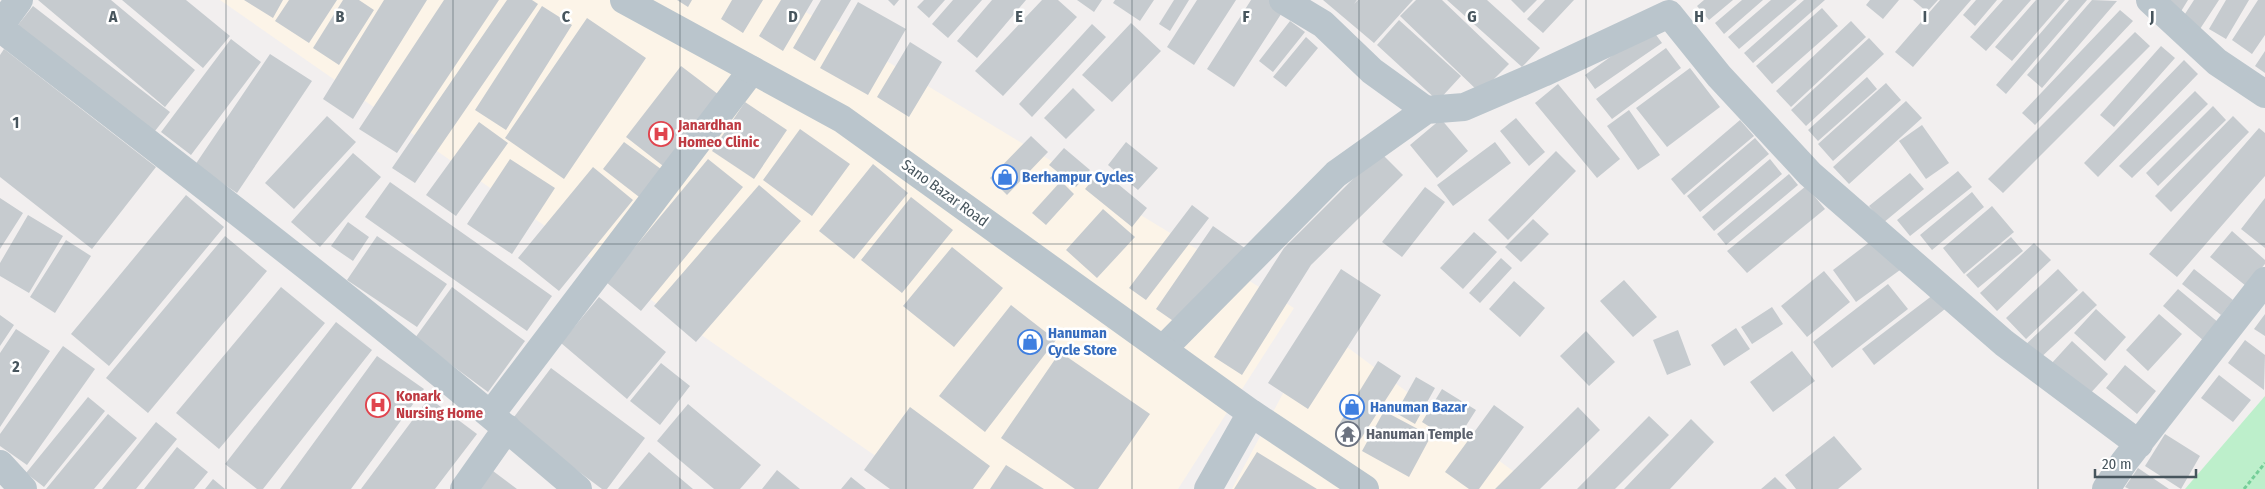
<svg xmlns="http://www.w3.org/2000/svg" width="2265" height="489" font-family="'Fira Sans Condensed',sans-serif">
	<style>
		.commercial { fill: #fcf4e8 }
		.green { fill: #bdefcb }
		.building { fill: #c6cbcf }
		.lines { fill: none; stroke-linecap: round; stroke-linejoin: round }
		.path { stroke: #75ce98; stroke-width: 3; stroke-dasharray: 4 2.5; stroke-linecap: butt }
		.minor { stroke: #bac5cc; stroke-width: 28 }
		.tertiary { stroke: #bac5cc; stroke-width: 28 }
		.grid { fill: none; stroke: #47555d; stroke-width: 1; stroke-opacity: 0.55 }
		.labels { text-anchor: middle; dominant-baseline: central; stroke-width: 5; stroke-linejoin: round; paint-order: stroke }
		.health-label { font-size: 15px; font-weight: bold; fill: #be3a42; stroke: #fff; text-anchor: start }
		.shop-label { font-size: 15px; font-weight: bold; fill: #366cbe; stroke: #fff; text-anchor: start }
		.street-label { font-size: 15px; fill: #47555d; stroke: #fff }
		.worship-label { font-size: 15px; font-weight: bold; fill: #5b616d; stroke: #fff; text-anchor: start }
		.grid-label { font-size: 16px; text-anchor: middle; font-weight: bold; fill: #47555d; stroke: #fff; stroke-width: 5; stroke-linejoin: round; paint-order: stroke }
	</style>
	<rect width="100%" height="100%" fill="#f2efef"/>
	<path class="commercial" d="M220,0H786L1294,308L1178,489H923Z
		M1319,326L1537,489H1232Z"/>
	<path class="green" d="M2265,396V489H2185Z"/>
	<path class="building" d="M38,0H111L195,70L165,107Z
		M122,0H186L230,36L203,68Z
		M244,0H283L273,18Z
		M289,0H337L309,43L275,21Z
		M343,0H359L374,10L339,65L313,48Z
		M384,0H427L353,119L323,99Z
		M444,0H499L397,153L359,129Z
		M507,0H532L538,4L415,183L392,168Z
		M677,0H692L688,7Z
		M732,0H763L743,33L721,19Z
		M781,0H813L783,51L759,36Z
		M821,0H851L815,61L793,48Z
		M888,0H899L894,6Z
		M924,0H945L929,18L917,7Z
		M953,0H982L948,38L932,24Z
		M992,0H1026L977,58L957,41Z
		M1042,0H1058L1077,17L1003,96L975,71Z
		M1077,0H1102L1094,12Z
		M1115,0H1154L1140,21L1113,3Z
		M1174,0H1189L1170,31L1159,24Z
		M1197,0H1236L1194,65L1167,47Z
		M1251,0H1273L1285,8L1234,87L1207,69Z
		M1323,0H1357L1354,4L1358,0H1413L1374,43Z
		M1416,0H1442L1509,64L1480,93L1400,16Z
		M1447,0H1487L1540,48L1522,67Z
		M1511,0H1537L1524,13Z
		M1545,0H1574L1543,33L1527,19Z
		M1704,0H1733L1709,20L1697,6Z
		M1742,0H1763L1724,34L1715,23Z
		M1771,0H1797L1739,49L1728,37Z
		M1804,0H1825L1753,63L1744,53Z
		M1870,0H1899L1883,19L1866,5Z
		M1913,0H1938L1927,12Z
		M1940,0H1971L1913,67L1895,52Z
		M1976,0H1997L1975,26L1963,15Z
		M2003,0H2031L1986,51L1970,37Z
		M2036,0H2065L2012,61L1995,47Z
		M2069,0H2087L2006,94L1996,85Z
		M2092,0L2117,1L2042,88L2027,75Z
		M2161,0H2188L2180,13Z
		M2194,0H2219L2200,29L2183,17Z
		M2226,0H2249L2226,39L2209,29Z
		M2258,0H2265V35L2252,54L2232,40Z
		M858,2L906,29L868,95L820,68Z
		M33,6L170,112L151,136L14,30Z
		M542,6L572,25L506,130L475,110Z
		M1822,8L1838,26L1772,84L1756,66Z
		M2120,10L2133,21L2035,125L2022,113Z
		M587,18L646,58L564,179L505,138Z
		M1399,20L1461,76L1438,101L1377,45Z
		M1290,21L1305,32L1273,72L1259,61Z
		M1851,21L1866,37L1791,107L1776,91Z
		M1131,23L1161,51L1112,102L1082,75Z
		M1092,24L1106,37L1032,117L1019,104Z
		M1651,28L1662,43L1595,89L1585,75Z
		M2135,32L2150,46L2003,193L1988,179Z
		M1306,37L1318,48L1286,87L1273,77Z
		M1869,38L1884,54L1806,126L1791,110Z
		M231,39L261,62L191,155L161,132Z
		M910,42L942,62L909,117L877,97Z
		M2161,46L2175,58L2114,127L2100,115Z
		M1666,48L1681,68L1612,119L1596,99Z
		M4,49L156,167L92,249L0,177V55Z
		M2265,51V73L2255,66Z
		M270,54L312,81L237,193L195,165Z
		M2184,60L2198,74L2098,177L2084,163Z
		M681,66L731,104L676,176L626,137Z
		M1690,68L1720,107L1667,147L1636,108Z
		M1867,77L1877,89L1818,141L1808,130Z
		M1886,83L1901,100L1833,161L1818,144Z
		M1558,84L1620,159L1597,178L1535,103Z
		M1073,88L1095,110L1066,139L1044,118Z
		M2195,91L2208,104L2132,178L2119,166Z
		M1906,101L1922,118L1849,184L1833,167Z
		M745,102L787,130L754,179L712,151Z
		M2213,106L2226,120L2158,186L2146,173Z
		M1629,110L1660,155L1638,170L1607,126Z
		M327,116L356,142L294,209L265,183Z
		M2233,116L2249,132L2171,212L2155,196Z
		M1516,118L1545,152L1529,166L1500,131Z
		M1441,119L1468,151L1437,178L1410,145Z
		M1740,120L1754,136L1684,195L1671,179Z
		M479,122L508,143L456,216L426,195Z
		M1922,125L1949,163L1926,179L1899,141Z
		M2259,128L2265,133V176L2177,277L2149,254Z
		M800,129L850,164L812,216L763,180Z
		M1031,136L1048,152L1007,195L990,178Z
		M1755,138L1769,154L1700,212L1687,196Z
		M624,142L665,172L643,200L603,169Z
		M1126,142L1158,168L1138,190L1108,165Z
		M1495,142L1511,163L1453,206L1437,185Z
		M1064,148L1090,170L1076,187L1049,165Z
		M1556,151L1576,171L1508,240L1488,220Z
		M1380,152L1403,175L1311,265L1242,375L1214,357L1284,248Z
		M353,153L381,177L320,247L291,222Z
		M510,159L555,188L512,254L467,224Z
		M708,159L743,187L641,311L606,282Z
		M1770,159L1782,174L1714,231L1702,217Z
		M873,164L908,193L854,259L819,231Z
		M593,167L633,200L559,291L518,258Z
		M1101,170L1147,208L1132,227L1085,189Z
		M1958,171L1972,187L1910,236L1897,220Z
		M1910,173L1924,189L1883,223L1869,206Z
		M1789,174L1798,185L1726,245L1717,234Z
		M1061,181L1074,194L1046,225L1032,213Z
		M390,182L552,296L527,331L365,217Z
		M759,185L801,221L696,342L654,306Z
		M1806,186L1825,209L1747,273L1727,251Z
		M1425,187L1445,202L1402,257L1382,242Z
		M1972,192L1984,207L1932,250L1920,235Z
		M186,195L224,227L109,366L71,334Z
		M911,197L953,230L902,293L861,260Z
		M0,198L23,213L0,249Z
		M2265,198V248L2241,229Z
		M1192,205L1209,218L1146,300L1129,288Z
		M1992,206L2014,232L1964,274L1943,248Z
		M1103,209L1135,237L1097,278L1066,250Z
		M28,215L63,236L29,293L0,276V263Z
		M1533,219L1549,234L1521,262L1505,247Z
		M348,222L369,237L353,261L331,246Z
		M1213,226L1252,253L1195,336L1156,309Z
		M2232,231L2265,260V264L2246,286L2210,257Z
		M1474,232L1497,252L1463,289L1440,268Z
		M225,236L267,271L148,413L106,378Z
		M377,236L447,284L417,327L347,280Z
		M2011,237L2023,251L1978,288L1966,275Z
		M1875,238L1900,270L1856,302L1833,270Z
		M66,240L91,256L55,313L30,297Z
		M2034,243L2051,260L1997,311L1980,293Z
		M952,247L1003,288L954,347L903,306Z
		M1501,258L1512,268L1480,303L1469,293Z
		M1341,269L1381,295L1308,409L1268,383Z
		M2058,269L2078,290L2026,339L2006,318Z
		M2194,269L2233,300L2221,315L2182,284Z
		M1824,271L1850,302L1807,337L1781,306Z
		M1624,280L1657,317L1633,337L1600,301Z
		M1514,281L1545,308L1520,337L1489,309Z
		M1888,284L1908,309L1832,368L1813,342Z
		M281,287L325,323L219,449L176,413Z
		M452,287L525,341L488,392L415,338Z
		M2178,289L2219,323L2204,341L2163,306Z
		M2083,291L2097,305L2037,361L2023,347Z
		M1933,295L1945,309L1874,365L1862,349Z
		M599,297L666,352L627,399L561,343Z
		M1011,305L1056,340L985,432L939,396Z
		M1772,307L1783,324L1752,344L1741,327Z
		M2096,309L2126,337L2105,361L2074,333Z
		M2159,314L2182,334L2148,371L2126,350Z
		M2265,314V336L2254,329Z
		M0,315L14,325L0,346Z
		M336,322L372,350L263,489H257L225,464Z
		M1736,328L1750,349L1724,366L1711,345Z
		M16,329L50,351L0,427V353Z
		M1678,330L1691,365L1667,375L1653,340Z
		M1586,331L1615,362L1589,386L1560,356Z
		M2245,340L2265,355L2264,390L2228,363Z
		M2072,341L2108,374L2087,397L2051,364Z
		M63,346L95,369L27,465L0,446V434Z
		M1792,351L1815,381L1773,412L1750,382Z
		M1060,352L1150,414L1098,489H1075L1001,438Z
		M377,356L424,389L351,489H280Z
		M1378,361L1401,376L1360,440L1338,426Z
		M661,363L690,386L660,425L630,401Z
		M2125,365L2156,391L2137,414L2106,388Z
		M551,368L645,438L607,489H602L511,421Z
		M2219,375L2251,400L2233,422L2201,398Z
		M1416,377L1435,388L1415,424L1396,413Z
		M1442,389L1476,410L1455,443L1422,422Z
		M88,397L105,411L44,487L26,473Z
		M429,398L477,434L435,489H361Z
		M688,404L761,465L740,489H714L657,441Z
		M1494,405L1524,427L1479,489H1469L1445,472Z
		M910,407L990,466L973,489H890L864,470Z
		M1578,407L1600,430L1540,489H1495Z
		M1384,411L1431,436L1409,477L1362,451Z
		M108,414L137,438L94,489H46Z
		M1649,416L1669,435L1615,489H1577Z
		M1691,419L1714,442L1670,489H1624Z
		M156,422L177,439L136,489H102Z
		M2165,434L2200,456L2181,489L2145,466Z
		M1834,436L1862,469L1838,489H1796L1785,475Z
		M177,447L208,472L194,489H144Z
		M649,452L693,489H618Z
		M1257,452L1317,489H1234Z
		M1006,465L1044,489H990Z
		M2138,468L2169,489H2129L2125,487Z
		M777,470L800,489H762Z
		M493,471L517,489H479Z
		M851,477L866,489H841Z
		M1775,477L1787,489H1761Z
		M213,479L225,489H205Z"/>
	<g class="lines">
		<path class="path" d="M2244,489L2265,463"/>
		<path class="minor" d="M1283,0L1323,24L1372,71L1426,110L1464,107L1543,73L1669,14L1719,76L1810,174L2004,343L2139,444
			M2150,0L2217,62L2265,94
			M0,26L19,0
			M0,28C195,179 391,328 578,489
			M1163,349L1336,174L1426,110
			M491,414L752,70
			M0,464L23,489
			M464,489L507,428
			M2106,489L2124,462L2265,281"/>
		<path class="tertiary" d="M624,0L842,119L1251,413L1365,489
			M1208,489L1251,413"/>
	</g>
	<path class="grid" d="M226,0V489M453,0V489M680,0V489M906,0V489M1132,0V489M1359,0V489M1586,0V489M1812,0V489M2038,0V489M0,244H2265"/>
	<defs>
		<symbol id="hospital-ring" viewBox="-11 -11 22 22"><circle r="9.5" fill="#fff" stroke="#e0444e" stroke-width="1.5"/><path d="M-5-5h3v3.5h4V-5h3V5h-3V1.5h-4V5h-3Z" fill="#e0444e"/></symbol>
		<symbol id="shop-ring" viewBox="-11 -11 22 22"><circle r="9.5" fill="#fff" stroke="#3f7fe0" stroke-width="1.5"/><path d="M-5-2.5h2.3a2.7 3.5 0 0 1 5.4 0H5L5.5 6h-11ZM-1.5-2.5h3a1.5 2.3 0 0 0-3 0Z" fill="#3f7fe0"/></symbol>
		<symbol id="temple-ring" viewBox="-11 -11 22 22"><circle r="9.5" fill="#fff" stroke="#6b7280" stroke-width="1.5"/><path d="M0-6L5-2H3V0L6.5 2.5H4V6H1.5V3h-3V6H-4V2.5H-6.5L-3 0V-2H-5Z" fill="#6b7280"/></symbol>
	</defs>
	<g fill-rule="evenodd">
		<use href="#hospital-ring" x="647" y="120" width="28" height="28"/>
		<use href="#shop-ring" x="991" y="163" width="28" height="28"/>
		<use href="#shop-ring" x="1016" y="328" width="28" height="28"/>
		<use href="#hospital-ring" x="364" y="391" width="28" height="28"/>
		<use href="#shop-ring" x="1338" y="393" width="28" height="28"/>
		<use href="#temple-ring" x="1334" y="420" width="28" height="28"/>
	</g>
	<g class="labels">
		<g class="health-label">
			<text x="678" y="125">Janardhan<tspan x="678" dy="17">Homeo Clinic</tspan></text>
			<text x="396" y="396">Konark<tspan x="396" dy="17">Nursing Home</tspan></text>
		</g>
		<g class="shop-label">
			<text x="1022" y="177">Berhampur Cycles</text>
			<text x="1048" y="333">Hanuman<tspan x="1048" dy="17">Cycle Store</tspan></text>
			<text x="1370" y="407">Hanuman Bazar</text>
		</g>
		<g class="street-label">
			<text transform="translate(945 193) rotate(36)">Sano Bazar Road</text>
		</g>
		<g class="worship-label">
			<text x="1366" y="434">Hanuman Temple</text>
		</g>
	</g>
	<g class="grid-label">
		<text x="113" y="22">A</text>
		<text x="340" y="22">B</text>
		<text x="566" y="22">C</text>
		<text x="793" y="22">D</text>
		<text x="1019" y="22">E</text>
		<text x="1246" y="22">F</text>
		<text x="1472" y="22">G</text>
		<text x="1699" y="22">H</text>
		<text x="1925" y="22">I</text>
		<text x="2152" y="22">J</text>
		<text x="16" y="128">1</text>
		<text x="16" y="372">2</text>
	</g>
	<path d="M2095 469v8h101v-8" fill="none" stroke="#47555d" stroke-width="2.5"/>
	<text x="2102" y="469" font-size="15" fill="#47555d" stroke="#ffffff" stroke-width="4" paint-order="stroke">20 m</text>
</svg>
